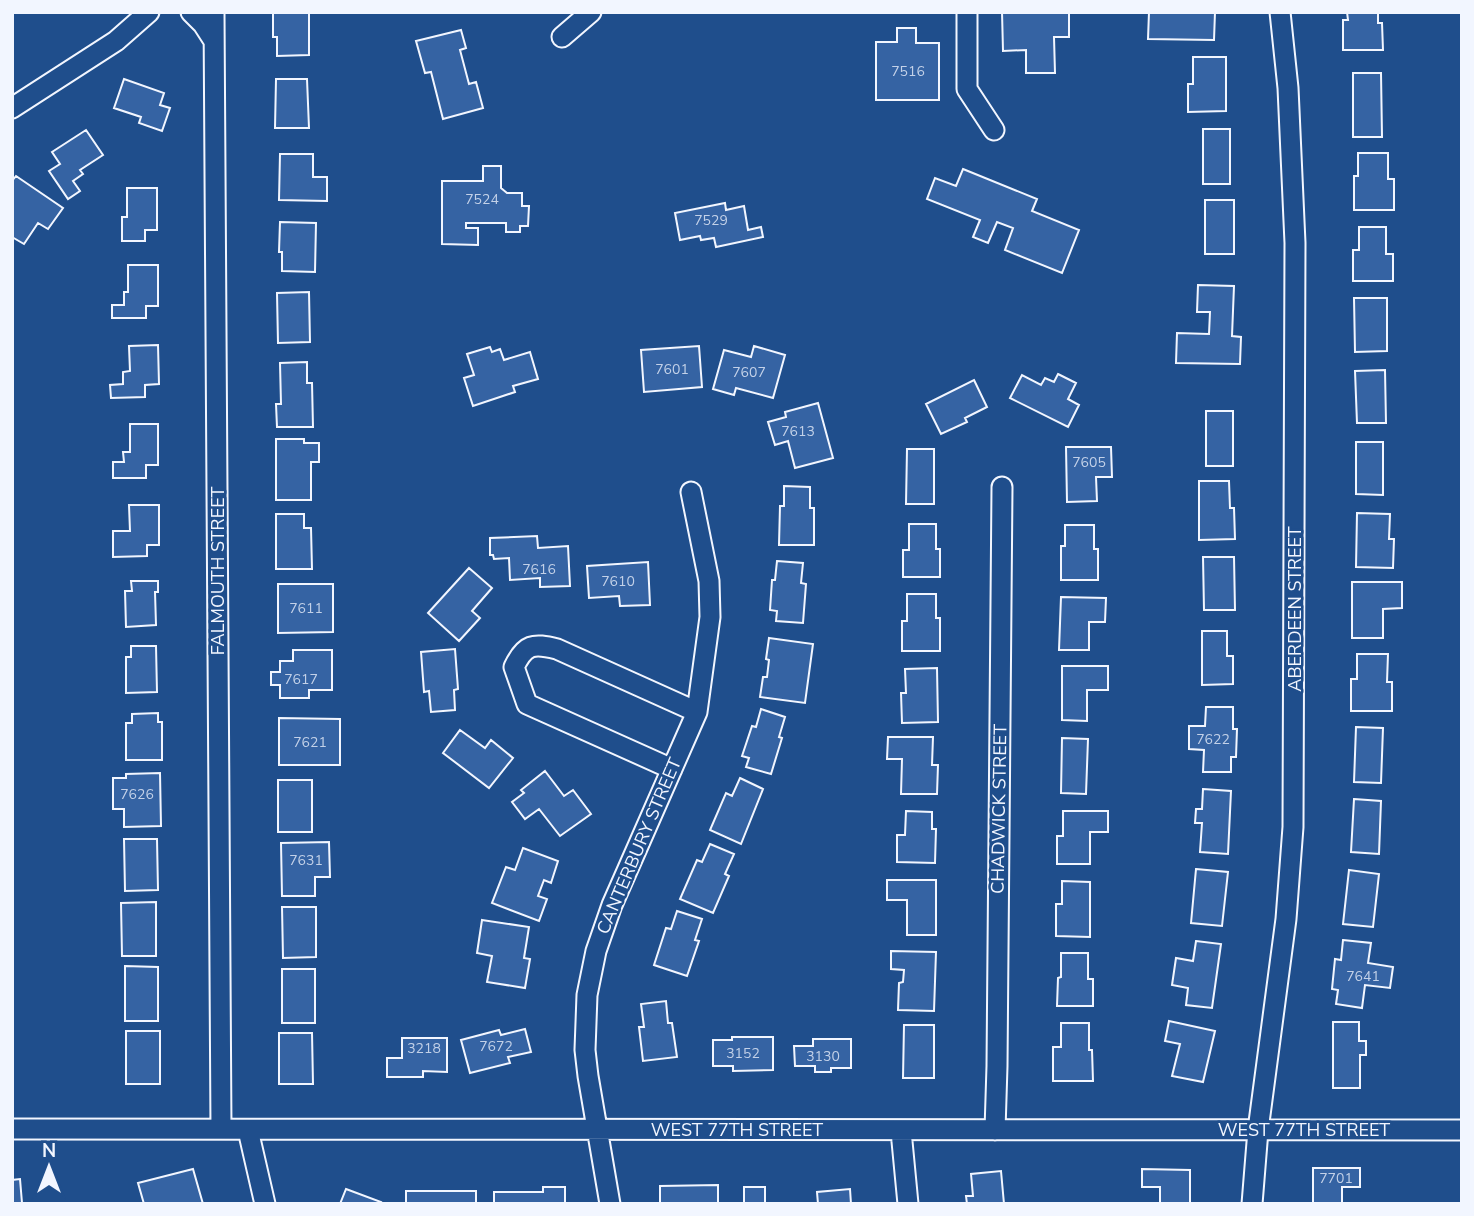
<svg xmlns="http://www.w3.org/2000/svg" width="1474" height="1216" font-family="'Nunito Sans',sans-serif">
	<style>
		.building { fill: #3563a3; stroke: #f2f6ff; stroke-width: 2 }
		.lines { fill: none; stroke-linecap: round; stroke-linejoin: round }
		.street-casing { stroke: #f2f6ff; stroke-width: 23 }
		.street { stroke: #1f4e8c; stroke-width: 19 }
		.labels { text-anchor: middle; dominant-baseline: central; stroke-width: 5; stroke-linejoin: round; paint-order: stroke }
		.number-label { font-size: 14px; fill: #c3d1e8 }
		.street-label { font-size: 18px; fill: #f2f6ff; stroke: #1f4e8c }
	</style>
	<rect width="100%" height="100%" fill="#1f4e8c"/>
	<path class="building" d="M273,12H309V55L277,56V37H273Z
		M1002,12H1069V37H1054L1055,73H1026V50L1003,51Z
		M1149,12H1215L1214,40L1148,39Z
		M1347,12H1378V23H1382L1383,50H1343V20H1348Z
		M897,28H916V43H939V100H876V42H897Z
		M461,30L466,48L460,50L469,84L476,82L483,108L443,119L431,72L425,73L416,41Z
		M1193,57H1226V111L1188,112V84H1193Z
		M1353,73H1381L1382,137H1353Z
		M124,79L164,93L160,105L170,108L162,131L139,123L141,117L114,108Z
		M276,79H307L309,128H275Z
		M1203,129H1230V184H1203Z
		M86,130L103,155L80,170L83,174L73,181L80,191L68,199L49,171L60,164L52,152Z
		M1358,153H1388V179H1394V210H1354V176H1358Z
		M280,154H313V177H327V201L279,200Z
		M483,166H501V188L507,193H522V206H529L528,226H520V232H506V223H466V228H478V245L442,244V181H483Z
		M963,169L1037,199L1032,211L1079,230L1062,273L1005,250L1013,228L997,222L988,243L973,237L980,220L927,199L935,178L956,186Z
		M16,176L63,208L48,229L38,223L24,244L12,237V181Z
		M127,188H157V230H145V241H122V217H127Z
		M1205,200H1234V254H1205Z
		M725,203L726,210L744,206L748,230L761,227L763,237L716,247L714,238L701,240L700,236L680,240L675,213Z
		M280,222L316,223L315,272L282,271V252H279Z
		M1359,227H1386V254H1393V281H1353V250H1359Z
		M128,265H158V306H146V318H112V305H124V292H128Z
		M1198,285L1234,286L1232,336L1241,337L1240,364L1176,363L1177,333L1209,334L1210,312H1197Z
		M309,292L310,342L278,343L277,293Z
		M1354,298H1387V351L1355,352Z
		M158,345L159,384L145,385V397L111,398L110,385L123,384V372L130,371L129,346Z
		M699,346L702,387L644,392L641,350Z
		M754,346L785,355L773,398L736,388L734,395L713,389L724,350L751,357Z
		M490,347L492,352L500,349L504,360L530,352L538,379L513,386L515,392L473,406L464,378L474,375L467,354Z
		M307,362V383H312L313,427H277L276,404H281L280,363Z
		M1385,370L1386,423H1357L1355,371Z
		M1058,374L1076,383L1068,399L1079,405L1068,427L1010,398L1022,375L1041,385L1045,378L1054,382Z
		M974,380L987,407L965,418L967,422L941,434L926,404Z
		M818,403L833,458L795,468L788,441L775,445L768,422L786,417L785,412Z
		M1206,411H1233V466H1206Z
		M130,424H158V465H146V478H113V462H124L123,452H130Z
		M276,439H304V443H319V462H311V500H276Z
		M1356,442H1383V495L1356,494Z
		M1066,447H1111L1112,477H1096L1097,501L1067,502Z
		M907,449H934V504H906Z
		M1199,481H1229L1230,508H1234L1235,539L1199,540Z
		M784,486L810,487V508H814V545H779L780,506H784Z
		M129,505H159V545H147V556L113,557V531H130Z
		M1357,513L1390,514L1389,539H1394L1393,568L1356,567Z
		M276,514H304V528H311L312,569H276Z
		M909,524H936V549H940V577H903V550H909Z
		M1065,525H1094V549H1098V580H1061V546H1065Z
		M537,536L538,548L568,546L570,586L540,587V578L510,580L509,558L494,559L493,555H490V538Z
		M1203,557H1234L1235,610H1204Z
		M777,561L803,563L801,583L806,584L803,623L776,621L777,611L770,610L772,580H775Z
		M648,562L650,605L620,606L619,596L589,598L587,566Z
		M469,568L492,588L472,611L480,618L459,641L428,613Z
		M131,581H158V592H155L156,625L126,627L125,591H132Z
		M1352,582H1402V608L1383,609V638H1352Z
		M278,584H333V632L278,633Z
		M907,594H936V618H940V651H902V621H907Z
		M1061,597L1106,598L1105,622H1089V650H1059Z
		M1202,631H1227V656H1233V684L1202,685Z
		M769,638L813,644L805,703L760,697L763,677H767L769,660L766,659Z
		M131,646H156L157,692L126,693V657H131Z
		M455,649L458,689L454,690L455,710L431,712L429,691L424,692L421,652Z
		M293,650H332V690H309V698H280V685H271V672H280V661H293Z
		M1357,654H1388L1387,682H1392V711H1351V679H1357Z
		M1062,666H1108V690H1087V721L1062,720Z
		M937,668L938,722L902,723L901,693H906L905,669Z
		M1206,707H1233V729H1237L1236,757H1231V772H1203L1204,750L1189,749V726H1205Z
		M761,709L785,717L779,737L782,738L771,774L746,767L749,758L742,756L752,726L756,727Z
		M158,713V722H162V760H126V723H132V714Z
		M279,718L340,719V765H279Z
		M1356,727L1383,728L1381,783L1354,782Z
		M460,730L485,748L491,740L513,758L489,788L443,753Z
		M888,737H933L932,765H938L937,794H901L902,759H887Z
		M1062,738L1088,739L1086,794L1061,793Z
		M545,771L564,796L573,790L591,814L560,836L539,809L525,819L512,802L524,793L521,790Z
		M160,773L161,826L124,827V809H113V778H126V774Z
		M740,778L763,789L741,844L710,830L726,793L732,796Z
		M278,780H312V832H278Z
		M1203,789L1231,791L1228,854L1200,852L1202,823H1195L1196,809H1202Z
		M1354,799L1381,801L1379,854L1351,852Z
		M906,811L932,812V829H936L935,863L897,862V835H905Z
		M1063,811H1108V832H1090V864H1057V836H1063Z
		M124,839H157L158,890L125,891Z
		M329,842L330,877H315V896H282L281,843Z
		M710,844L734,854L725,874L729,876L713,913L680,899L697,860L702,862Z
		M523,848L558,861L551,883L544,880L538,896L547,899L539,921L492,903L506,867L515,870Z
		M1196,869L1228,872L1222,926L1191,923Z
		M1349,870L1379,874L1373,927L1343,924Z
		M887,880H936V935H907V900H887Z
		M1062,881L1090,882V937L1056,936V904H1062Z
		M156,902V956H122L121,903Z
		M282,907H316V957L283,958Z
		M677,911L702,919L695,940L699,941L687,976L654,965L666,928L671,929Z
		M482,920L529,927L524,958L530,959L525,988L487,982L492,956L477,953Z
		M1343,940L1371,943L1368,963L1393,967L1390,988L1365,985L1362,1008L1336,1004L1338,990L1332,989L1335,959L1341,960Z
		M1196,941L1221,944L1212,1008L1186,1005L1188,988L1172,985L1176,958L1193,961Z
		M891,951L936,952L934,1011L898,1010L899,983L903,982L904,970L891,969Z
		M1061,953H1088V979H1093V1006H1057L1058,978L1061,977Z
		M125,966L158,967V1021H125Z
		M282,969H315V1023H282Z
		M666,1001L668,1023H672L677,1057L643,1061L639,1027H644L641,1004Z
		M1169,1021L1215,1031L1203,1082L1172,1076L1180,1044L1165,1041Z
		M1333,1022H1359V1041H1366V1055H1360V1088H1333Z
		M1061,1023H1089V1050H1092L1093,1081H1053V1047H1061Z
		M904,1025H934V1078H903Z
		M525,1029L531,1052L508,1057L510,1063L470,1073L461,1040L499,1030L501,1035Z
		M126,1031H160V1084H126Z
		M279,1033H312L313,1084H279Z
		M732,1037H773V1070L733,1071V1066H713V1040H732Z
		M402,1038H447V1072L423,1071V1077H387V1058H402Z
		M813,1039H851V1068H831V1072H815V1066H795L794,1046H813Z
		M1313,1168H1360V1187H1342V1204H1313Z
		M193,1169L203,1204H144L138,1183Z
		M1142,1169L1190,1170V1204H1160V1187H1142Z
		M1001,1171L1004,1204H967L966,1196H973L971,1174Z
		M20,1179L22,1203L28,1204H12V1180Z
		M718,1185V1204H660V1186Z
		M543,1187H565V1204H494V1192H543Z
		M744,1187H765V1204H744Z
		M346,1189L381,1202L380,1204H340Z
		M850,1189L851,1204H818L817,1192Z
		M406,1191H476V1204H406Z"/>
	<g class="lines">
		<defs>
			<path id="street" d="M191,12L203,24L214,41
				M214,12L221,1129
				M967,12V89L994,130
				M562,37L591,12
				M12,108L116,41L149,12
				M672,769L527,704L514,667C525,644 533,643 557,649L697,712
				M12,1129L1462,1130
				M248,1130L265,1204
				M995,1130L997,1066L1002,487
				M901,1131L908,1204
				M610,1204L588,1076L585,1050L587,995L596,951L612,905L697,712L710,617L709,581L691,492
				M1252,1204L1258,1130L1286,919L1293,827L1295,243L1288,88L1280,12"/>
		</defs>
		<use href="#street" class="street-casing"/>
		<use href="#street" class="street"/>
	</g>
	<g class="labels">
		<g class="number-label">
			<text x="908" y="71">7516</text>
			<text x="482" y="199">7524</text>
			<text x="711" y="220">7529</text>
			<text x="672" y="369">7601</text>
			<text x="749" y="372">7607</text>
			<text x="798" y="431">7613</text>
			<text x="1089" y="462">7605</text>
			<text x="539" y="569">7616</text>
			<text x="618" y="581">7610</text>
			<text x="306" y="608">7611</text>
			<text x="301" y="679">7617</text>
			<text x="1213" y="739">7622</text>
			<text x="310" y="742">7621</text>
			<text x="137" y="794">7626</text>
			<text x="306" y="860">7631</text>
			<text x="1363" y="976">7641</text>
			<text x="496" y="1046">7672</text>
			<text x="424" y="1048">3218</text>
			<text x="743" y="1053">3152</text>
			<text x="823" y="1056">3130</text>
			<text x="1336" y="1178">7701</text>
		</g>
		<g class="street-label">
			<text transform="translate(218 571) rotate(-90)">FALMOUTH STREET</text>
			<text transform="translate(1295 609) rotate(-90)">ABERDEEN STREET</text>
			<text transform="translate(999 809) rotate(-89)">CHADWICK STREET</text>
			<text transform="translate(639 846) rotate(-67)">CANTERBURY STREET</text>
			<text x="737" y="1130">WEST 77TH STREET</text>
			<text x="1304" y="1130">WEST 77TH STREET</text>
		</g>
	</g>
	<rect width="1474" height="1216" fill="none" stroke="#f2f6ff" stroke-width="28"/>
	<g transform="translate(49 1167)" stroke="#1f4e8c" stroke-width="5" paint-order="stroke">
	<path d="M0-5L12 26L0 18L-12 26Z" fill="#f2f6ff"/>
	<text y="-10" font-size="19" font-weight="bold" text-anchor="middle" fill="#f2f6ff">N</text>
	</g>
</svg>
